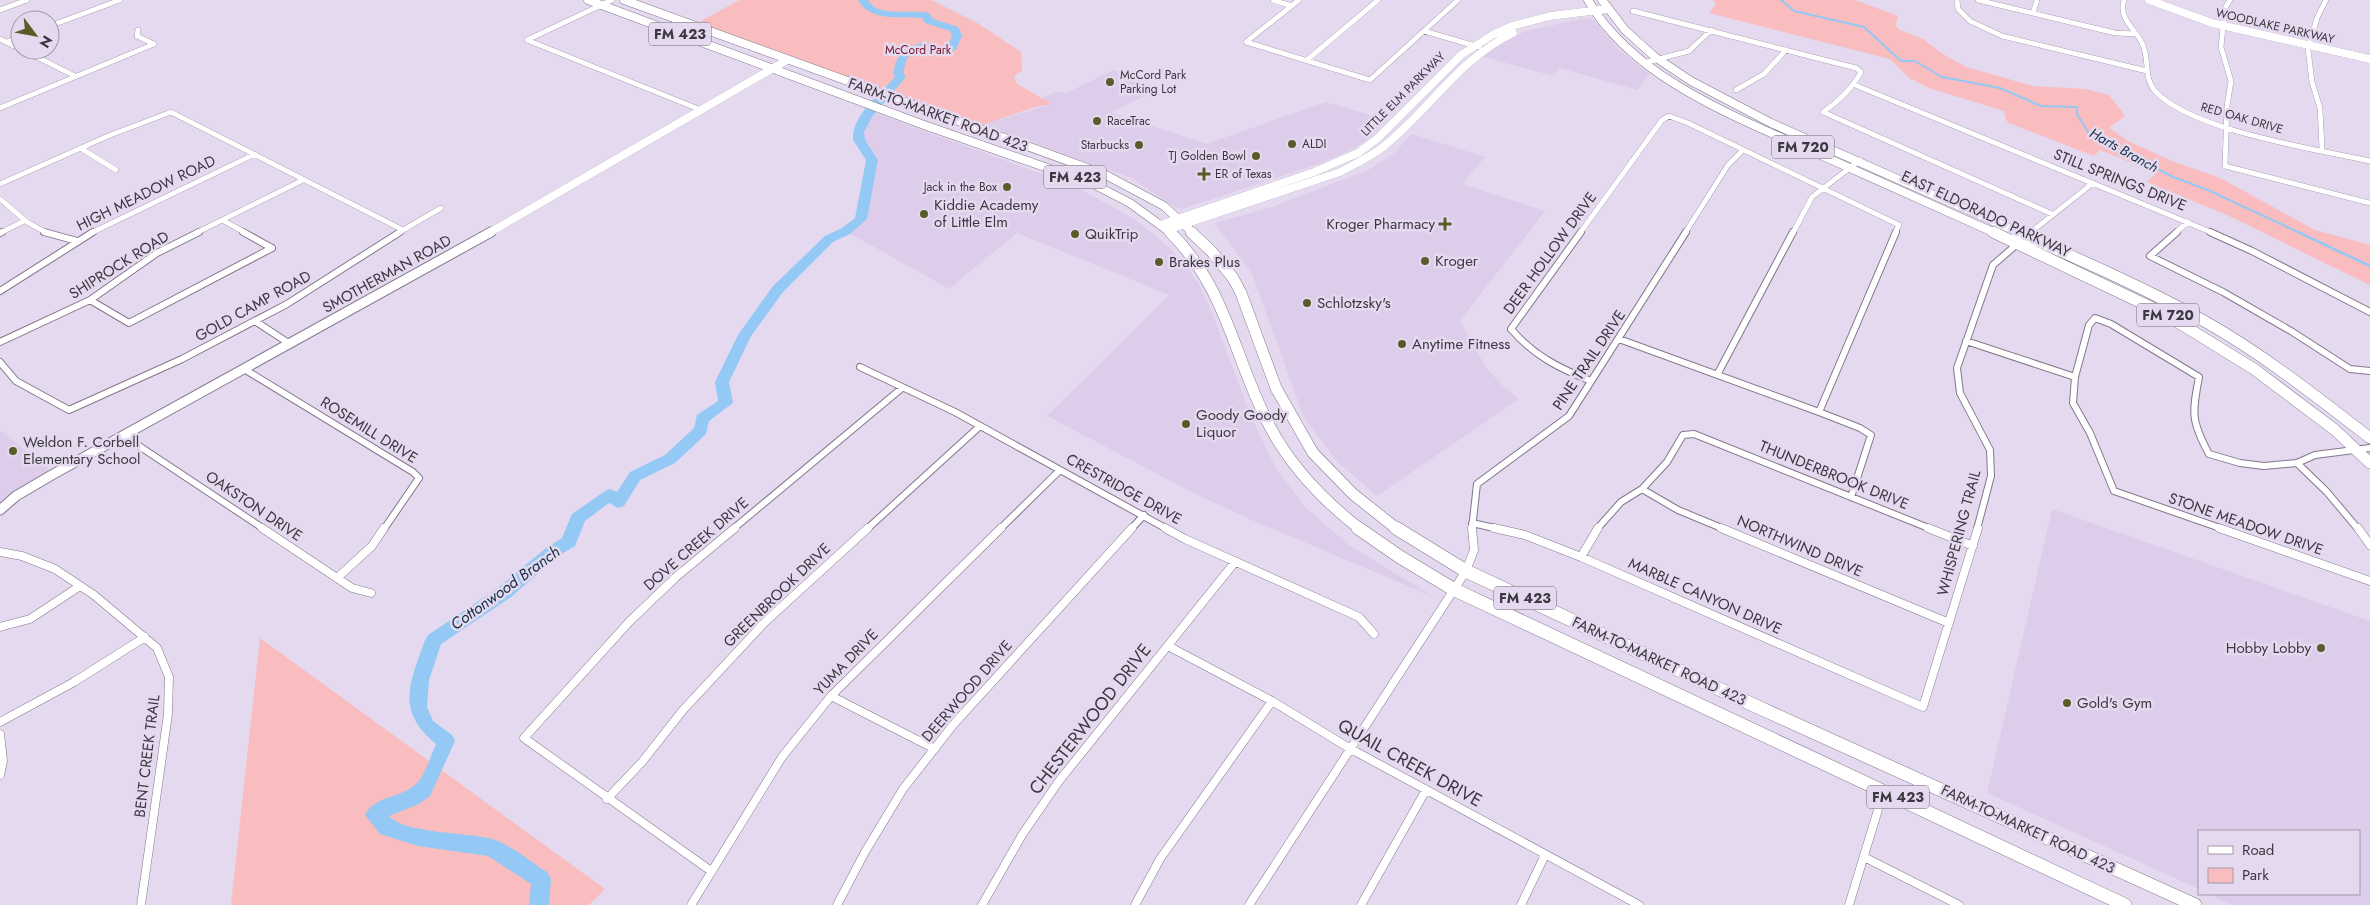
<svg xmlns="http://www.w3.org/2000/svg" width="2370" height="905" font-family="Jost,sans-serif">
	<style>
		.built { fill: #ddcdea }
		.green { fill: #f9bcbf }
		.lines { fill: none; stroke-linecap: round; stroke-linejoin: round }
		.stream-far1 { stroke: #94c9f5; stroke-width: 2 }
		.stream { stroke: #94c9f5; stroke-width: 2.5 }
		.river { fill: #94c9f5; fill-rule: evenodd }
		.street-far2-casing { stroke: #82778b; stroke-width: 5.5 }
		.street-far1-casing { stroke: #82778b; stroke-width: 8 }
		.street-casing { stroke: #82778b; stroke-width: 9 }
		.secondary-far1-casing { stroke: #82778b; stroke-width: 8 }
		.secondary-casing { stroke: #82778b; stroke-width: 11 }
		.primary-far2-casing { stroke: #82778b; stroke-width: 9 }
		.primary-far1-casing { stroke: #82778b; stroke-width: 12 }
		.primary-casing { stroke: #82778b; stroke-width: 14 }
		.street-far2 { stroke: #fff; stroke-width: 5 }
		.street-far1 { stroke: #fff; stroke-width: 6 }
		.street { stroke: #fff; stroke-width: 8 }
		.secondary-far1 { stroke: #fff; stroke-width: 8 }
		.secondary { stroke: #fff; stroke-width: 9 }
		.primary-far2 { stroke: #fff; stroke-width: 8 }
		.primary-far1 { stroke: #fff; stroke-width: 11 }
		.primary { stroke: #fff; stroke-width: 13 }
		.poi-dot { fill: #595c2a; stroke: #e5d9ef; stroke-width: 2 }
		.labels { text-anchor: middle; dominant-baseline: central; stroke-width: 5; stroke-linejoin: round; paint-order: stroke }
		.far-street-label { font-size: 12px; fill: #3c3740; stroke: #e5d9ef }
		.far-park-label { font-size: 12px; fill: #781229; stroke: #e5d9ef }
		.far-poi-label { font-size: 12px; fill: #3c3740; stroke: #e5d9ef; text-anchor: start }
		.shield { fill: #e5d9ef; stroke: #6f6874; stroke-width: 1 }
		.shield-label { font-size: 14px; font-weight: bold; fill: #3c3740 }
		.far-water-label { font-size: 14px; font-style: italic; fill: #133046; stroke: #e5d9ef }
		.street-label { font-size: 15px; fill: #3c3740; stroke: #e5d9ef }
		.poi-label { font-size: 15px; fill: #3c3740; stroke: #e5d9ef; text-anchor: start }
		.water-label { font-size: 16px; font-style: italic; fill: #133046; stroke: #e5d9ef }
		.near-street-label { font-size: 18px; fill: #3c3740; stroke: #e5d9ef }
	</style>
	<rect width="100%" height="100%" fill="#e5d9ef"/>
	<path class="built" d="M1586,18L1594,20L1618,49L1649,74L1637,90L1560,68L1553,76L1484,57L1497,44L1526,31Z
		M1114,70L1158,90L1111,112L1206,144L1326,102L1387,120L1368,139L1351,150L1321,163L1182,209L1176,208L1131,178L982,125L1051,104L1042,98L1056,91L1066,93Z
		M870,111L1075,186L1136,220L1165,244L1181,259L1198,283L1211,310L1252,419L1276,468L1305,507L1349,545L1434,597L1247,518L1188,490L1047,416L1169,295L1017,233L949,289L846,231L861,218L872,160L859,139V129Z
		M1412,134L1485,157L1462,184L1545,211L1460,321L1487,369L1504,387L1519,399L1377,496L1338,462L1304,418L1252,274L1215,223L1272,207L1368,170L1394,153Z
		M0,430L51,471L0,505Z
		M2052,509L2370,621V905H2233L2208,894H2359V831H2199V889L1987,793Z"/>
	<path class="green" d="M740,0H931L979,24L1021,52L1022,71L1014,76L1017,84L1052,104L1035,107L982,125L697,23Z
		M1712,0H1855L1893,14L1898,17L1895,25L1900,30L1923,39L1943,54L1966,67L2033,86L2085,89L2109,95L2125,116L2109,128L2128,141L2172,161L2220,178L2315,230L2370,245V285L2227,215L2147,182L2156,173L2100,150L2094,156L2009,123L2006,120L2004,111L1929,88L1909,78L1890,59L1709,13L1716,3Z
		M260,638L605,889L589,905H231Z"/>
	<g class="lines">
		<path class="stream-far1" d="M1781,0L1794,11L1864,27L1901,61H1915L1942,77L2000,88L2041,106L2077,107V114L2088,132L2173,177L2208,190L2300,233"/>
		<path class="stream" d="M2298,232L2370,266"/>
		<path class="river" d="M858,0H868C877,18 912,9 929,13L933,19L958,27L962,35L956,50L936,55L923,49L918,50L907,58L903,73L906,77L872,117L864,132L865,140L878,160L867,219L850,234L833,242L783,292L751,336L729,382L733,403L709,421L706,434L675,463L640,480L624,506L618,508L609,503L585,521L575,546L558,556L511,597L441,644L429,680L427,707L433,721L452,735L455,741L430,796L419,804L389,816C405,834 468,832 492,839C510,844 532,863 548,873L551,880L549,905H529L531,884L488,856L418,846L380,834L365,815C374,796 400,798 415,785C426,775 430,757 436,744C395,711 410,682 425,640L428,635L499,587L546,548L562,538L572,514L605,491L610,489L617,492L630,472L665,455L694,428L697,415L718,401L715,382L738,335L773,286L825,236L842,228L855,218L866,160L853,140C852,114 880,95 895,77L893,73C898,51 905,46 927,42L937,49L948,46L952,35L950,31L925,23L922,18C901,16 869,22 858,0Z"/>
		<defs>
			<path id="street-far2" d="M1273,0L1292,6
				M1957,0L1958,9L1970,21L2002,36L2147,71
				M1978,0L2115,33L2136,34
				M2124,0C2118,18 2135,29 2142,43C2150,58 2143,78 2155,91C2192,131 2315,149 2370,161
				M2230,0L2225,8L2221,47L2231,81L2227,106L2225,166L2370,203
				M0,10L27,0
				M1633,11L1856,68L1861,72C1852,89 1839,101 1823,112L2052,214
				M2033,13L2037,0
				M50,26L120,0
				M138,30L137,36L154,44
				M1424,31L1479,47
				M0,39L20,49
				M527,40L701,110
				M527,40L612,0
				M7,42L20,37
				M1246,42L1370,80L1458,0
				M1246,42L1299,0
				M23,50L75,76
				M1307,60L1378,0
				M1644,63L1689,51L1711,30
				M1855,85L2213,233
				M1736,90L1764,74L1786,50
				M0,108L154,44
				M82,149L116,170
				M2322,149L2320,108L2312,82L2308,49L2317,18L2326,0
				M0,184L108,136L171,112L403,230
				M0,199L27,222L47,233
				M222,220L246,233
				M0,233L24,221
				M91,233L255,154
				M196,233L303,180
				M398,233L441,208
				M1580,233L1662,120L1669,116L1688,123L1899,225L1895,233
				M1685,233L1728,165L1742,151
				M1793,233L1812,197L1860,160
				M2030,233L2093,183
				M2175,233L2188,222"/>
			<path id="street-far1" d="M44,232L77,241
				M243,232L272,248
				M1581,232L1511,329C1534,356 1559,368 1591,381
				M2177,232L2150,256L2223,292L2291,331L2350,369L2370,371
				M2210,232L2252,251L2370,312
				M0,233L2,232
				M0,291L93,232
				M90,300L129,323L272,248
				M255,321L290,344
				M1619,339L1819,412L1860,428L1871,435L1851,497
				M1966,341L2075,377
				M0,342L90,300L157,253L199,232
				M0,362L16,381L69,410L182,359L287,304L400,232
				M860,367L955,412L1167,529
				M244,369L413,472L419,478L384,529
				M1717,375L1793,232
				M1819,412L1896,232
				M124,436L264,529
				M2297,463L2327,492L2358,529
				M1642,489L1678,510L1724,529
				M1472,523L1499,529
				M733,529L902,388
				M867,529L980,426
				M1000,529L1060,470
				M1131,529L1144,515
				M1472,529L1477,484L1569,416L1686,232
				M1597,529L1621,502L1642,489L1667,462L1683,435L1694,434L1931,529
				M1977,529L1991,476L1990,450L1960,393L1957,368L1993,265L2031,232
				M2223,529L2114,491L2090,433L2073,403L2075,377L2089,325L2095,318L2111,324L2199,377C2192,413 2191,421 2209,454L2240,463L2264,466L2297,463L2315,455L2370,448"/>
			<path id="street" d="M262,528L352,588L371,593
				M1165,528L1185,539L1359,617L1374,634
				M1494,528L1525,535L1581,557L1923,707L1978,528
				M1721,528L1949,623
				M1928,528L1973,546
				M2219,528L2370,581
				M2358,528L2370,545
				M0,552L22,556L55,569L94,595L157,648L169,677L168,714L141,905
				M1581,557L1598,528
				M337,578L372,546L384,528
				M0,627L30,619L80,586
				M1168,646L1272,701L1349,748L1639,905
				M831,696L935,749
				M0,722L74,682L145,637
				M0,734L3,761L0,775
				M607,799L642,762L683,710L765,622L868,528
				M1864,857L1959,905
				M711,871L524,738L629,622L676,577L735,528
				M691,905L782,757L831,696L1001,528
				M837,905L865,852L903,789L953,725L1132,528
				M982,905L1022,835L1059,781L1235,562
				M1135,905L1160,859L1272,701
				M1249,905L1466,571L1474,550L1472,528
				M1361,905L1426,790
				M1521,905L1545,855
				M1849,905L1884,790"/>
			<path id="secondary-far1" d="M2149,0L2212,23L2370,59
				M1160,225L1314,172L1358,153L1378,138L1461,55L1494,34L1512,26L1550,16L1608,9
				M1167,230L1340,172C1355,164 1370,157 1383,147C1431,109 1456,61 1513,33
				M489,233L787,60"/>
			<path id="secondary" d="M0,510L16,496L50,476L491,232"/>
			<path id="primary-far2" d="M588,0L924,125L1091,183L1130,203L1171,233
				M624,0L1104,174L1164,206L1193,233
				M1588,0C1634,81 1744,120 1825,157C1882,182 1939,208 1995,233
				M1602,0L1625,30L1655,57L1691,81L1771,123L2020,233"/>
			<path id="primary-far1" d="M1170,232C1228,290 1234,359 1270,427C1292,468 1324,501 1360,529
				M1191,232L1212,252L1233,278L1241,293L1276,388L1313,453L1353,494L1397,529
				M1993,232L2163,313L2254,369L2335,430L2370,463
				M2017,232C2081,260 2145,288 2206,322C2264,355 2317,397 2370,438"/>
			<path id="primary" d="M1358,528L1400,557L1453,589L2125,905
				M1396,528L1466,571L1760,708L2195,905"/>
		</defs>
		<use href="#street-far2" class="street-far2-casing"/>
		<use href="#street-far1" class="street-far1-casing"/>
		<use href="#street" class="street-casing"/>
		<use href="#secondary-far1" class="secondary-far1-casing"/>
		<use href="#secondary" class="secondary-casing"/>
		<use href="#primary-far2" class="primary-far2-casing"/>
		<use href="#primary-far1" class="primary-far1-casing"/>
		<use href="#primary" class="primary-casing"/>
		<use href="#street-far2" class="street-far2"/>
		<use href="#street-far1" class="street-far1"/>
		<use href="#street" class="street"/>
		<use href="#secondary-far1" class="secondary-far1"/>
		<use href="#secondary" class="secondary"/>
		<use href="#primary-far2" class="primary-far2"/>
		<use href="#primary-far1" class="primary-far1"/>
		<use href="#primary" class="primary"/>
	</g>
	<g class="poi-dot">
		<circle cx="1110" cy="82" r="5"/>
		<circle cx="1097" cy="121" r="5"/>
		<circle cx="1292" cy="144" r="5"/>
		<circle cx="1139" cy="145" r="5"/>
		<circle cx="1256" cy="156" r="5"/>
		<path d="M1201.5 166.5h5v5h5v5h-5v5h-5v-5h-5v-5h5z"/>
		<circle cx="1007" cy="187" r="5"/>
		<circle cx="924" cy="214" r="5"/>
		<path d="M1442.5 216.5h5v5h5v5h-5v5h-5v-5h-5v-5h5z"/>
		<circle cx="1075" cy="234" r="5"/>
		<circle cx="1425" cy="261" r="5"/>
		<circle cx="1159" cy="262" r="5"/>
		<circle cx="1307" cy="303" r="5"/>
		<circle cx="1402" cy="344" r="5"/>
		<circle cx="1186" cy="424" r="5"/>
		<circle cx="13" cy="451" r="5"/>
		<circle cx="2321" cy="648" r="5"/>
		<circle cx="2067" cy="703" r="5"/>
	</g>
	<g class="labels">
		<g class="far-street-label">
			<text transform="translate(2275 26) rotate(13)">WOODLAKE PARKWAY</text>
			<text transform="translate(1403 94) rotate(-45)">LITTLE ELM PARKWAY</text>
			<text transform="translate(2242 118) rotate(16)">RED OAK DRIVE</text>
		</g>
		<g class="far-park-label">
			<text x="918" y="50">McCord Park</text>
		</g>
		<g class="far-poi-label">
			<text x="1120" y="75">McCord Park<tspan x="1120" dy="14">Parking Lot</tspan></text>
			<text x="1107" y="121">RaceTrac</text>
			<text x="1302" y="144">ALDI</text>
			<text x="1129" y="145" text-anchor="end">Starbucks</text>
			<text x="1246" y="156" text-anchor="end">TJ Golden Bowl</text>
			<text x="1215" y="174">ER of Texas</text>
			<text x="997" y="187" text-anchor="end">Jack in the Box</text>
		</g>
		<g class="shield">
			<rect x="649" y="22.5" width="62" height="23" rx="4"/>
			<rect x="1772" y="135.5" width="62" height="23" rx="4"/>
			<rect x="1044" y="165.5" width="62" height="23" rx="4"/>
			<rect x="2137" y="303.5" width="62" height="23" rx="4"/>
			<rect x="1494" y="586.5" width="62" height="23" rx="4"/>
			<rect x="1867" y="785.5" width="62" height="23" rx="4"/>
		</g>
		<g class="shield-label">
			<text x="680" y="34">FM 423</text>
			<text x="1803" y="147">FM 720</text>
			<text x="1075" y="177">FM 423</text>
			<text x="2168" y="315">FM 720</text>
			<text x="1525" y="598">FM 423</text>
			<text x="1898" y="797">FM 423</text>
		</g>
		<g class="far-water-label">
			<text transform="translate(2124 150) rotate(29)">Harts Branch</text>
		</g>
		<g class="street-label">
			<text transform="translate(938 115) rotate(20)">FARM-TO-MARKET ROAD 423</text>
			<text transform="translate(2120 180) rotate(22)">STILL SPRINGS DRIVE</text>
			<text transform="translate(146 193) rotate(-26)">HIGH MEADOW ROAD</text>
			<text transform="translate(1986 214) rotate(25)">EAST ELDORADO PARKWAY</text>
			<text transform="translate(1550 253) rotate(-54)">DEER HOLLOW DRIVE</text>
			<text transform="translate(119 265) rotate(-32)">SHIPROCK ROAD</text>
			<text transform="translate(387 274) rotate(-29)">SMOTHERMAN ROAD</text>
			<text transform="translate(253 306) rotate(-29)">GOLD CAMP ROAD</text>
			<text transform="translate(1589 360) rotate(-56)">PINE TRAIL DRIVE</text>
			<text transform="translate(369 430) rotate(32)">ROSEMILL DRIVE</text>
			<text transform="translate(1834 475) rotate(22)">THUNDERBROOK DRIVE</text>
			<text transform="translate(1124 489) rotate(29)">CRESTRIDGE DRIVE</text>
			<text transform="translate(254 506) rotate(34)">OAKSTON DRIVE</text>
			<text transform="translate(2246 524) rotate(19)">STONE MEADOW DRIVE</text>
			<text transform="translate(1959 533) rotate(-75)">WHISPERING TRAIL</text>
			<text transform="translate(696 544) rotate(-41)">DOVE CREEK DRIVE</text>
			<text transform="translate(1800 546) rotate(23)">NORTHWIND DRIVE</text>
			<text transform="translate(777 595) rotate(-44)">GREENBROOK DRIVE</text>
			<text transform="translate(1705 596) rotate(24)">MARBLE CANYON DRIVE</text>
			<text transform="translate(1659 661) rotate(25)">FARM-TO-MARKET ROAD 423</text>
			<text transform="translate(846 662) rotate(-46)">YUMA DRIVE</text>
			<text transform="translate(967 691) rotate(-49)">DEERWOOD DRIVE</text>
			<text transform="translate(147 756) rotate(-83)">BENT CREEK TRAIL</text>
			<text transform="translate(2028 829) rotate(25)">FARM-TO-MARKET ROAD 423</text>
		</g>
		<g class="poi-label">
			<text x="934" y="205">Kiddie Academy<tspan x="934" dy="17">of Little Elm</tspan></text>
			<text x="1435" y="224" text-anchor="end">Kroger Pharmacy</text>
			<text x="1085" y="234">QuikTrip</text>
			<text x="1435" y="261">Kroger</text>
			<text x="1169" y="262">Brakes Plus</text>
			<text x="1317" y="303">Schlotzsky's</text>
			<text x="1412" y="344">Anytime Fitness</text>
			<text x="1196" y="415">Goody Goody<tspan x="1196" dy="17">Liquor</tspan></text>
			<text x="23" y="442">Weldon F. Corbell<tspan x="23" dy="17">Elementary School</tspan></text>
			<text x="2311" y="648" text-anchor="end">Hobby Lobby</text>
			<text x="2077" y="703">Gold's Gym</text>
		</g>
		<g class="water-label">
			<text transform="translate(505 588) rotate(-36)">Cottonwood Branch</text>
		</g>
		<g class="near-street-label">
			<text transform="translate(1090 719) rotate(-52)">CHESTERWOOD DRIVE</text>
			<text transform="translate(1410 763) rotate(29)">QUAIL CREEK DRIVE</text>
		</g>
	</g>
	<rect x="2198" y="830" width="162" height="65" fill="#e5d9ef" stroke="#a198a9"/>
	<rect x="2208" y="846" width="25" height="8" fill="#ffffff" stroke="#a198a9"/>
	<text x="2242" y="855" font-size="15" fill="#3c3740">Road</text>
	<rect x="2208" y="868" width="25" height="15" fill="#f9bcbf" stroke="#a198a9"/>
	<text x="2242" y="880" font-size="15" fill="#3c3740">Park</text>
	<g transform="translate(35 35) rotate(122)"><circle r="24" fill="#e5d9ef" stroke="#a198a9"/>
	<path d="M0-4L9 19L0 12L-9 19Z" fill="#595c2a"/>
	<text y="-8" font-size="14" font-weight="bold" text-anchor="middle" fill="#3c3740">N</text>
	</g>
</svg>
